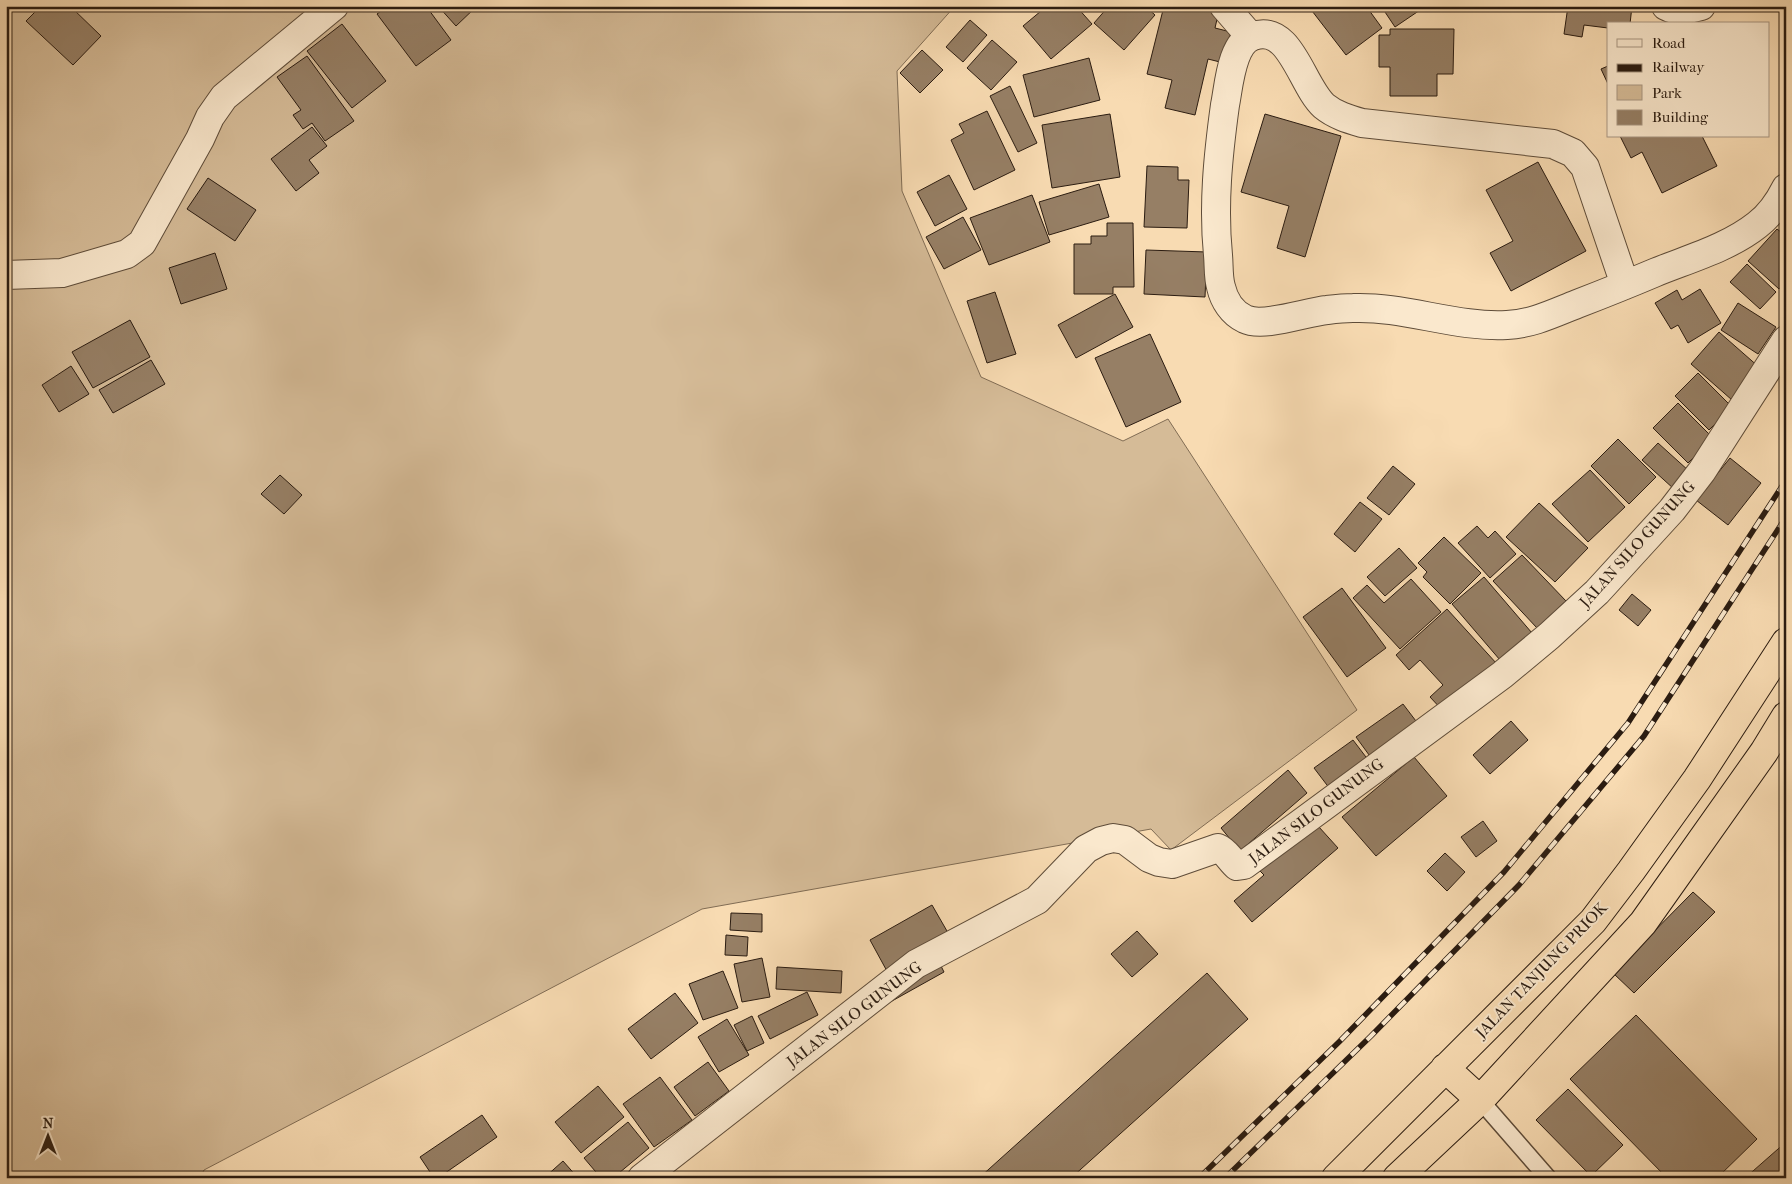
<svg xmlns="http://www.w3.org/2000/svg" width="1792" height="1184" font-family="'IM FELL French Canon',serif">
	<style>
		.green { fill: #d5bb97; stroke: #806c54 }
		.building { fill: #967f65; stroke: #2b1c11 }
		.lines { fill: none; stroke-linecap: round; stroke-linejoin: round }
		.service-casing { stroke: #5e4c39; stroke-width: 19 }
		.minor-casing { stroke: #5e4c39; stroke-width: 30 }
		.trunk-casing { stroke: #2b1c11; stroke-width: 30 }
		.service { stroke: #fae8cd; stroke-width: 16 }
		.minor { stroke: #fae8cd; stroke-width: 28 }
		.trunk { stroke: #f8dbb2; stroke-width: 28 }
		.rail-casing { stroke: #2b1c11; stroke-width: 5.5 }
		.rail { stroke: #fae8cd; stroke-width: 4; stroke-dasharray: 11; stroke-linecap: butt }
		.labels { text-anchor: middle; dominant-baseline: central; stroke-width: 4; stroke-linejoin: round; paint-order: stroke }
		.street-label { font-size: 16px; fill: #2b1c11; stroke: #fae8cd }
	</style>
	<rect width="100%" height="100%" fill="#f8dbb2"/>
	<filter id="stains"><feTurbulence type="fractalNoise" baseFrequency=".004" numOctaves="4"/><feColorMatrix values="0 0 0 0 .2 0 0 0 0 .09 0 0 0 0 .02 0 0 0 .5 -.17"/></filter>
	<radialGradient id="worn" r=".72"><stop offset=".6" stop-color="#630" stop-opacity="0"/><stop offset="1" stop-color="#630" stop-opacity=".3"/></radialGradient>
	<path class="green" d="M6,6H955L897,71L902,191L981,377L1123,441L1168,419L1357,710L1171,850L1151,829L702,909L204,1170L200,1178H6Z"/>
	<path class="building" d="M41,6H70L101,36L73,65L26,21Z
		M388,6H426L451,40L416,66L377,14Z
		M438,6H477L456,26Z
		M1047,6H1076L1092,24L1051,59L1023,26Z
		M1107,6H1145L1155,15L1124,50L1094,23L1108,7Z
		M1164,6H1220L1215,28L1231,32L1224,63L1208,59L1195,115L1165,108L1172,80L1147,74Z
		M1311,6H1366L1382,28L1346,55L1309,7Z
		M1381,6H1426L1395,27Z
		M1568,6H1632L1630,24H1608V28L1584,25L1582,37L1564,34Z
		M970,20L987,35L963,62L946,47Z
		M342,24L386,81L352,108L307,51Z
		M1390,29H1454L1453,74H1437V96H1390V67H1379V35H1390Z
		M992,40L1017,62L991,90L967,68Z
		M922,50L943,70L920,93L900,73Z
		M307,56L354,121L325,141L312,123L303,129L293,115L301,110L277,77Z
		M1089,58L1100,100L1034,117L1023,75Z
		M1608,66V84L1601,69Z
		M1010,86L1037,143L1018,152L990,96Z
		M987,111L1015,170L974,190L951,140L964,133L959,124Z
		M1110,114L1120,177L1052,188L1042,125Z
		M1265,114L1341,136L1305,257L1277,248L1289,206L1241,192Z
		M312,127L327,146L309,160L319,173L296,191L271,159Z
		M1620,136H1702L1717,166L1662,193L1642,152L1631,158Z
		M1538,162L1586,251L1511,291L1490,253L1513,241L1486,190Z
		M1147,166L1178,167V180H1189L1187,228L1144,227Z
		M949,175L967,209L935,226L917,192Z
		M208,178L256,210L235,241L187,209Z
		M1099,184L1109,217L1049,235L1039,202Z
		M1032,195L1050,242L989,265L970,218Z
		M963,217L981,250L944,269L926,237Z
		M1107,223H1133L1134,287H1113V294H1074V244H1091V236H1107Z
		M1777,229L1786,236V281L1779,289L1748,261Z
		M1146,250L1207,252L1205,297L1144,294Z
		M215,253L227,289L181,304L169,268Z
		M1747,264L1776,292L1760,309L1730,282Z
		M1700,289L1721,323L1688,343L1678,325L1671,329L1655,303L1677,290L1682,300Z
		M995,292L1016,354L987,363L967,301Z
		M1115,294L1133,327L1076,358L1058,325Z
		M1738,303L1776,327L1758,354L1721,330Z
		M130,320L150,357L93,388L72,352Z
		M1719,332L1760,368L1732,400L1691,364Z
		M1150,334L1181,402L1126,427L1095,358Z
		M151,360L165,384L113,413L99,390Z
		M71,366L89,394L59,412L42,385Z
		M1698,373L1732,407L1709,430L1675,396Z
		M1678,403L1713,438L1688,463L1653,428Z
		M1618,439L1656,477L1629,504L1591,466Z
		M1658,443L1689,471L1674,489L1642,460Z
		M1730,458L1761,483L1728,525L1696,500Z
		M1393,466L1415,484L1389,515L1367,498Z
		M1590,470L1625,507L1588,542L1552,504Z
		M280,475L302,495L284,514L261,494Z
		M1360,502L1382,519L1355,552L1334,534Z
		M1539,503L1588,548L1555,582L1506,537Z
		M1477,526L1488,538L1495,531L1516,554L1490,578L1458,543Z
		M1444,537L1481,573L1450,604L1423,577L1427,572L1418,563Z
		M1399,548L1417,568L1385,596L1367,577Z
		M1522,555L1566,601L1537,628L1493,581Z
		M1484,577L1532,633L1500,660L1452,604Z
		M1411,579L1441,612L1400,649L1353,598L1367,585L1384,603Z
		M1342,588L1386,648L1347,677L1303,617Z
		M1632,594L1651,610L1638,626L1619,610Z
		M1447,609L1497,664L1444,712L1430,697L1443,685L1420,660L1409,670L1396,655Z
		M1403,704L1419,725L1372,759L1356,737Z
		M1511,721L1528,740L1490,774L1473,755Z
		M1353,740L1369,761L1330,789L1314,768Z
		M1414,757L1447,796L1376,856L1342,817Z
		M1288,770L1307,793L1240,851L1221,828Z
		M1309,816L1338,848L1252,922L1234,901L1264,875L1254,865Z
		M1483,821L1497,841L1476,857L1461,837Z
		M1445,853L1465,872L1447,891L1427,871Z
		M1693,892L1715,912L1634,993L1613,973Z
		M932,905L951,938L888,973L870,940Z
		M731,913L762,914V932L730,930Z
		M1137,931L1158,954L1132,977L1111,954Z
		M726,935L748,937L747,956L725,955Z
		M762,958L770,997L742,1002L734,964Z
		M937,958L944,972L883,1006Z
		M777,967L842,971L841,993L776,989Z
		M723,971L738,1008L703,1020L689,984Z
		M1207,973L1248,1019L1071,1178H979Z
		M807,992L818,1015L770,1039L758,1016Z
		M675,993L698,1023L651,1059L628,1029Z
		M1636,1015L1757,1139L1717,1178H1667L1570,1079Z
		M752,1016L764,1043L747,1051L734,1025Z
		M727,1019L749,1055L719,1072L698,1037Z
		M708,1062L729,1091L695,1116L674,1087Z
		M660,1077L692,1120L654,1147L623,1104Z
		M598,1086L624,1117L581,1153L555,1122Z
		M1568,1089L1623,1145L1591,1176L1536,1120Z
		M482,1115L497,1137L438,1178H434L420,1157Z
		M628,1122L649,1148L613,1178H601L584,1158Z
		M1786,1142V1178H1745Z
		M563,1161L578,1178H544Z"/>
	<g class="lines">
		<defs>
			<path id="service" d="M1480,1100L1548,1178"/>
			<path id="minor" d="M1224,6L1250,36
				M1666,6C1677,12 1690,9 1701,6
				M6,275L62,273L127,254L142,243L200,139L210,117L224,97L334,6
				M1625,285L1585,167L1573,153L1553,144L1362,123C1348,119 1335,115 1324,106C1301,85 1291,23 1253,36C1231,43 1229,86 1225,105C1218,156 1213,205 1218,255C1219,265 1218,277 1221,287C1224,300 1232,313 1245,319C1263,328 1306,312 1327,310C1335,309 1344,308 1353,308C1404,306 1457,328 1507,325C1532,324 1554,313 1577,304C1603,294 1628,284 1654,273C1688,259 1728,248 1757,225C1769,216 1779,202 1786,188
				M642,1178L916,964L1037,900L1086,849L1101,841L1113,838L1125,840L1149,858L1159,862L1172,864L1218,848C1226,851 1230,860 1237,866L1244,865L1502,675L1549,636L1597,592L1672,510L1702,471L1786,340"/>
			<path id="trunk" d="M1445,1068L1480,1100
				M1336,1178L1593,921L1631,871L1697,779L1786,642
				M1397,1178L1480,1100L1643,923L1764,752L1786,716"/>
		</defs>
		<use href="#service" class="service-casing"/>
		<use href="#minor" class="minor-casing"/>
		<use href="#trunk" class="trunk-casing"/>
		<use href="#service" class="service"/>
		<use href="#minor" class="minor"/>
		<use href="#trunk" class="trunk"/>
		<defs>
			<path id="rail" d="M1199,1178L1340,1041L1504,872L1628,723L1786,480
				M1225,1178L1371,1036L1519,885L1644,736L1786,517"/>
		</defs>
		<use href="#rail" class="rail-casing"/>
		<use href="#rail" class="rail"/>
	</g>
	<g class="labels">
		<g class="street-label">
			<text transform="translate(1637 544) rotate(-48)">JALAN SILO GUNUNG</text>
			<text transform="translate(1316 811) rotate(-37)">JALAN SILO GUNUNG</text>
			<text transform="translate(1541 970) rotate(-46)">JALAN TANJUNG PRIOK</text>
			<text transform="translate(854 1014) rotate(-37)">JALAN SILO GUNUNG</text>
		</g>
	</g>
	<rect width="1792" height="1184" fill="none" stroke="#f8dbb2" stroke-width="25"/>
	<rect x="8" y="8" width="1777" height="1169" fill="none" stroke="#2b1c11" stroke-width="2.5"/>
	<rect x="12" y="12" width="1767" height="1159" fill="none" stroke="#2b1c11"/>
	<rect x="1607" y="22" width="162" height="115" fill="#fae8cd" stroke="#a79682"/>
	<rect x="1617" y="39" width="25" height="8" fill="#fae8cd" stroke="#a79682"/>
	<text x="1652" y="48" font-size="15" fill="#2b1c11">Road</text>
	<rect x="1617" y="64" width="25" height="8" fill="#2b1c11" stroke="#a79682"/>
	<text x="1652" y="72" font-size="15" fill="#2b1c11">Railway</text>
	<rect x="1617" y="85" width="25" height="15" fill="#d5bb97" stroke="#a79682"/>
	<text x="1652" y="98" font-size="15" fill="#2b1c11">Park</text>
	<rect x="1617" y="110" width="25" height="15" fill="#967f65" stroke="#a79682"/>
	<text x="1652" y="122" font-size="15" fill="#2b1c11">Building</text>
	<g transform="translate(48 1136)" stroke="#fae8cd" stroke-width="4" paint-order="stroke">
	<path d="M0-4L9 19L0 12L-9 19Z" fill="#2b1c11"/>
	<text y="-8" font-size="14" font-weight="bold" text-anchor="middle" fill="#2b1c11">N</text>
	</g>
	<rect width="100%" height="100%" filter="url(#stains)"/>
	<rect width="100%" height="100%" fill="url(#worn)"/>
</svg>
